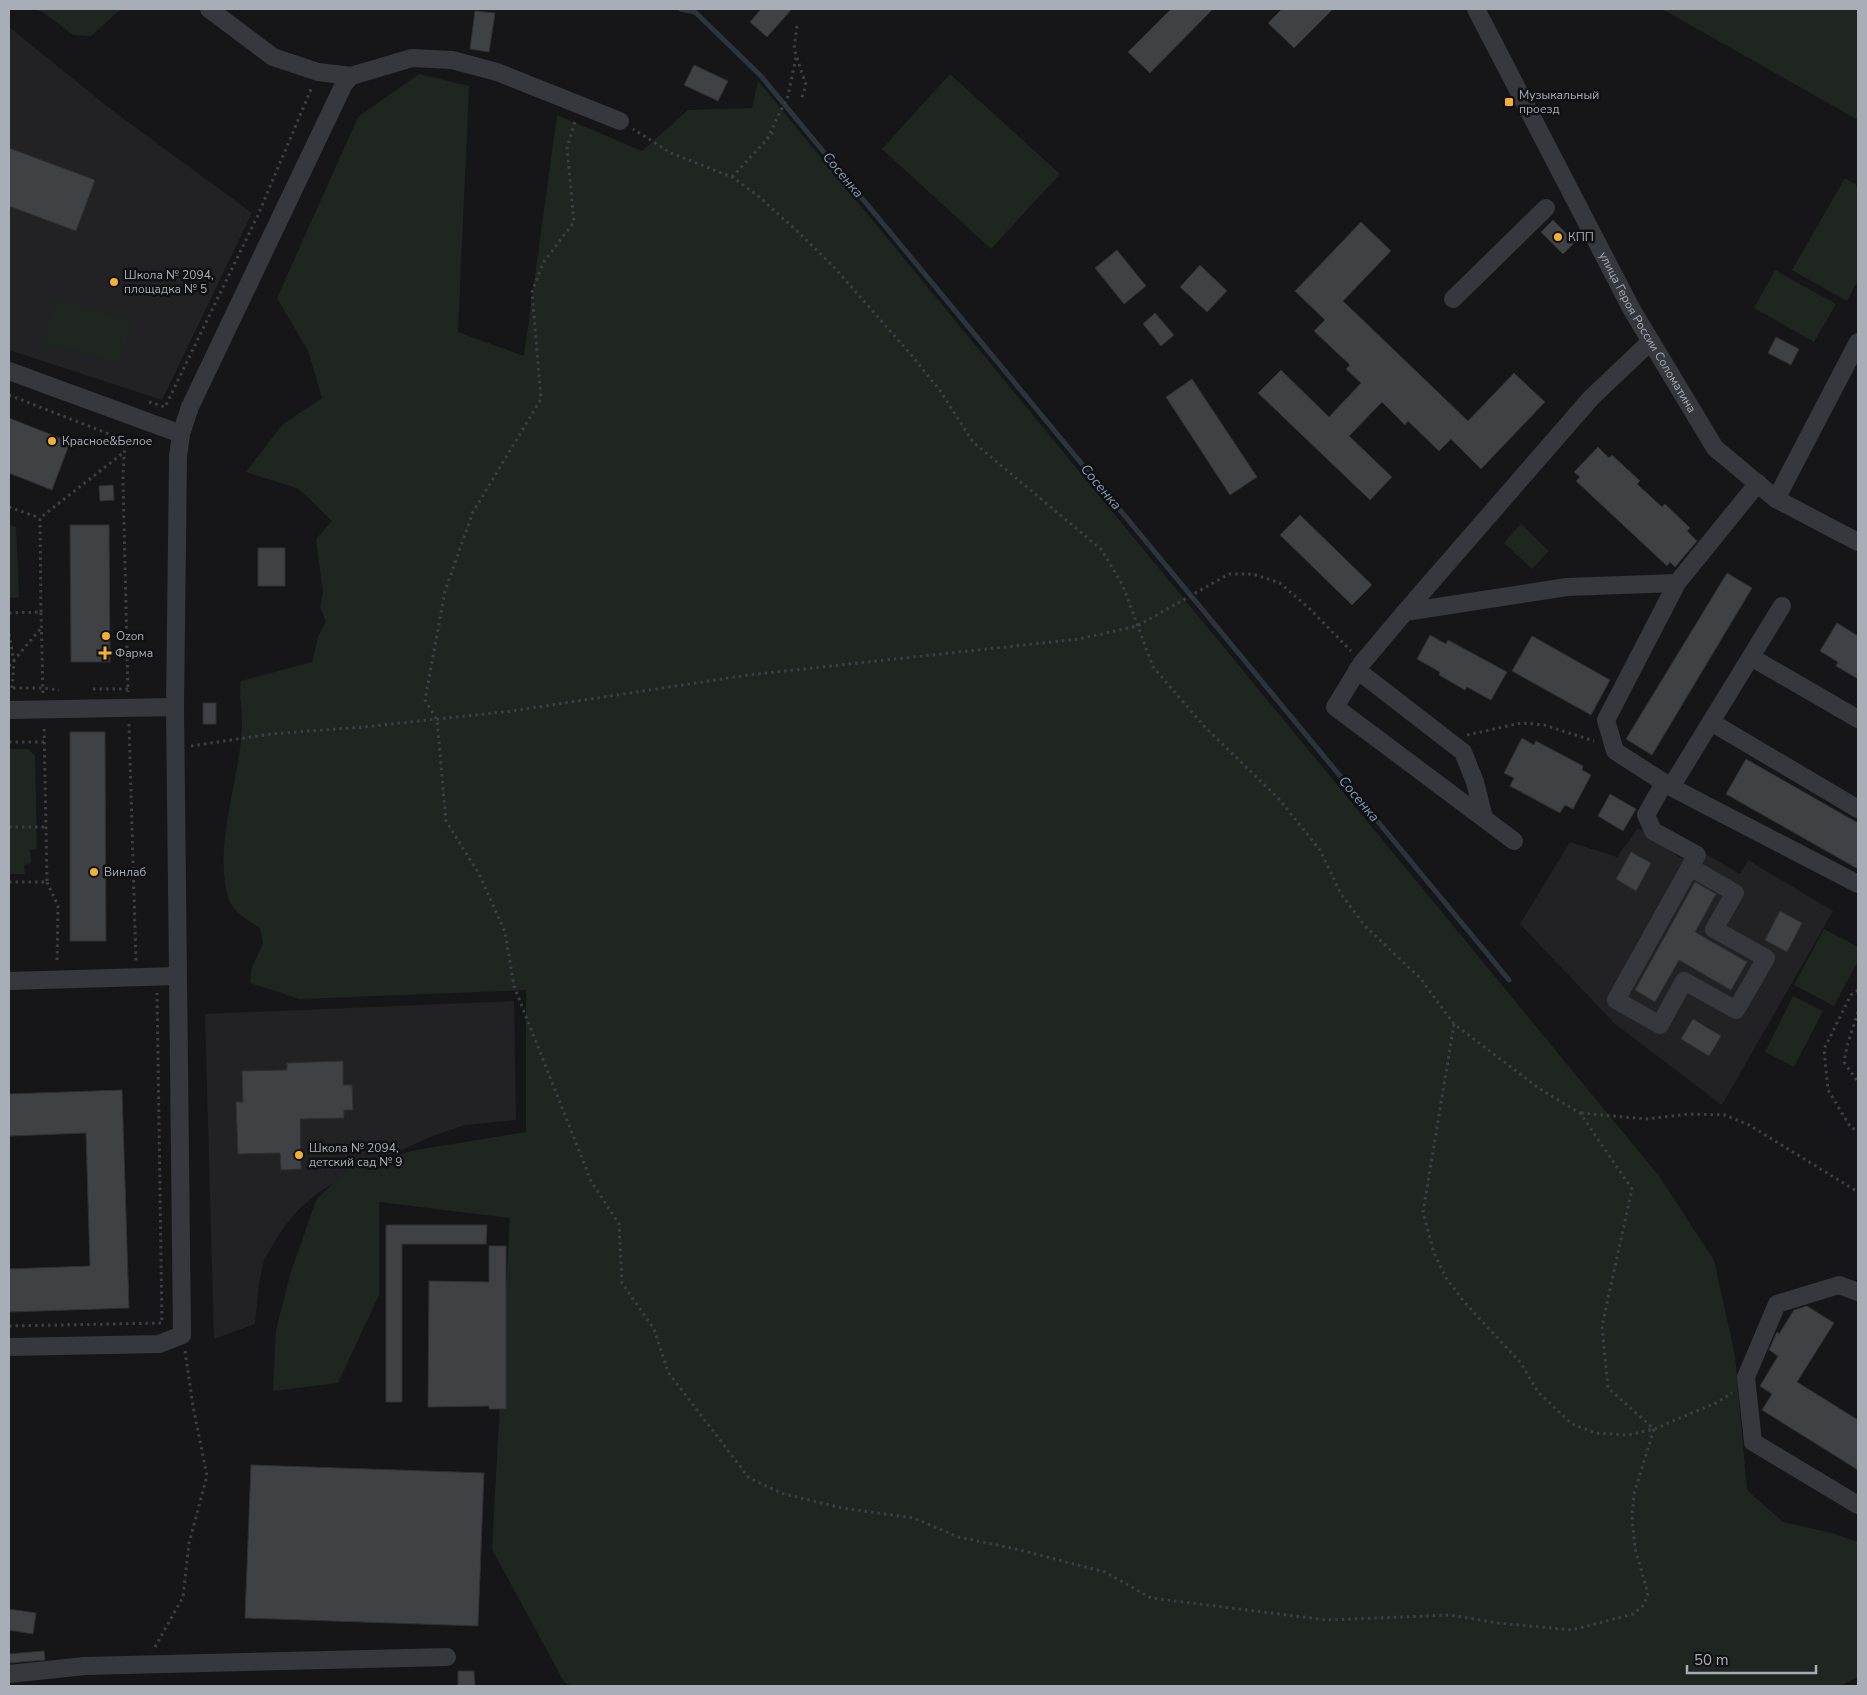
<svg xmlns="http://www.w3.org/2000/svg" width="1867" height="1695" font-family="'Nunito Sans',sans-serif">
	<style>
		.built { fill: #222225 }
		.green { fill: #1e261f }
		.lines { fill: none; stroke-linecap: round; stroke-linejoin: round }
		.stream { stroke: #2c353c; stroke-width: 5 }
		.building { fill: #404145; stroke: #303034 }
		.path { stroke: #3d3f44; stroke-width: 3; stroke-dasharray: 2.5 4; stroke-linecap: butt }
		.minor { stroke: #37383d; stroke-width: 18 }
		.poi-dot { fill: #f2b134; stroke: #111113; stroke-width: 2 }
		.labels { text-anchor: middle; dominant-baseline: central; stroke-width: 5; stroke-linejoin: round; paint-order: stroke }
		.poi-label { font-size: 12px; fill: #a8adb8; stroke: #111113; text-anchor: start }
		.street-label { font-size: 12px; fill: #a8adb8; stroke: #111113 }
		.water-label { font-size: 14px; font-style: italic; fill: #7f9bb3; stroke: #111113 }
	</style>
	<rect width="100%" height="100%" fill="#161618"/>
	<path class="built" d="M9,27L113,111L252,213L162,400L9,350Z
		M1638,828L1682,859L1690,845L1740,874L1748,860L1833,911L1722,1105L1615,1024L1520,924L1570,842L1617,857Z
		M514,1001L516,1120L465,1125L430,1137L349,1174L319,1192L299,1209L281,1231L264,1260L259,1283L255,1324L214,1339L205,1014Z"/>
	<path class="green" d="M33,9H121L91,36L73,35L43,12Z
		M1662,9H1858V120Z
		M419,74L469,86L458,332L524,356L557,115L642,151L688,110L752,108L758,81L1659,1176L1714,1260L1735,1355L1747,1490L1783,1522L1832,1533L1858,1542V1677L1840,1686H572L564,1682L492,1549L510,1218L379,1202V1295L338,1383L273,1391L276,1330L290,1275L316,1200L350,1167L416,1150L526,1132V990L300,999L250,983L251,970L263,943L260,928C248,920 232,912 228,897C213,842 241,779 242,723C243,708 238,696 241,681L312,662L318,637L326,621L320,607L323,593L316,539L332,521L299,489L246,472L282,425L322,398L308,351L277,298L358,117Z
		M950,74L1060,174L991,249L882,149Z
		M1845,178L1858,186V280L1847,301L1792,270Z
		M1775,270L1836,304L1814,342L1754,308Z
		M55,299L132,319L120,363L43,343Z
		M9,524L16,527L19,597L9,598Z
		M1521,524L1549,551L1532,569L1504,543Z
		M9,749H29L35,756L37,849L30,850L31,863L24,865L25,874H9Z
		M1824,929L1858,947V961L1834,1006L1794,985Z
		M1793,996L1823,1011L1794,1067L1765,1052Z"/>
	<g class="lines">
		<path class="stream" d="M681,9L695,12L760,75L1509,980"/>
	</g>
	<path class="building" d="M761,9H792L767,37L750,22Z
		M1171,9H1213L1150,73L1128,52Z
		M1282,9H1333L1294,48L1268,23Z
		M475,11L495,13L489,52L470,49Z
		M694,65L728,81L718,101L684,85Z
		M9,148L95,180L76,231L9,206Z
		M1553,220L1575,242L1563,254L1541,232Z
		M1361,222L1391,251L1343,301L1468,421L1514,373L1545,402L1481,469L1451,439L1439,451L1408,421L1405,425L1382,402L1349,436L1392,477L1370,500L1258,393L1281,370L1329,417L1361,383L1346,369L1350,365L1314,331L1325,320L1295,291Z
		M1117,250L1146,286L1124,304L1095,268Z
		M1200,265L1227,291L1207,312L1180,287Z
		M1155,313L1174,335L1161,346L1143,324Z
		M1776,337L1799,349L1791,365L1768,353Z
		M1192,379L1257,477L1230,495L1166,397Z
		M9,418L70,442L52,490L9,473Z
		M1598,447L1609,458L1612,455L1640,481L1637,484L1662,507L1665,504L1690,528L1687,531L1697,541L1675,567L1670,562L1667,566L1576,481L1580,477L1574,472Z
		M113,485L114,500L100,501L99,486Z
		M1300,515L1372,585L1352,605L1280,535Z
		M70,525H109L110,662H71Z
		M258,548H285V586H258Z
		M1727,573L1752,588L1652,755L1626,739Z
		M1837,623L1858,636V679L1836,666L1838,662L1820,651Z
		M1430,635L1446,644L1448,640L1507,672L1491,700L1467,687L1465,690L1439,675L1440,672L1417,659Z
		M1532,636L1610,680L1591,715L1512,671Z
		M203,703H216V724H203Z
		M70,732H105L106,941H70Z
		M1522,738L1534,745L1536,741L1583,766L1582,770L1591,775L1573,809L1565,805L1560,813L1510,786L1514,778L1504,773Z
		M1746,759L1858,823V869L1726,794Z
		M1610,794L1636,809L1623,831L1598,816Z
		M1631,852L1651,863L1636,891L1616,879Z
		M1695,882L1716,894L1695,932L1747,962L1731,990L1679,960L1655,1002L1635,990Z
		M1780,911L1802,923L1787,952L1765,940Z
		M1693,1019L1721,1036L1709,1056L1681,1039Z
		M343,1061V1085H352L353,1110H344V1118L300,1119L301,1169L281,1170L280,1153L238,1154L236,1102H243L242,1071L287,1070V1063Z
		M122,1090L129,1308L9,1312V1269L90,1266L86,1133L9,1136V1094Z
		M386,1225H487L486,1244H402V1402H386Z
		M489,1246H506V1409H489V1406L428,1407L429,1281L489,1282Z
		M1807,1306L1834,1323L1797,1382L1858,1420V1470L1762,1410L1772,1394L1760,1386L1778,1356L1769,1350L1777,1332L1779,1334L1794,1310Z
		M251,1465L484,1473L478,1626L245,1618Z
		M9,1609L36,1613L33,1634L9,1630Z
		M44,1651L45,1660L9,1663V1654Z
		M458,1671H474L475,1686H458Z"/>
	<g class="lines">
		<path class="path" d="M797,26L794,49L806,85L801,100
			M575,122L567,148L574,222L543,263L532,292L541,399L473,512L445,591L425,700L437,720L446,821L479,874L505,932L514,986L591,1181L619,1224L622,1283L654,1329L668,1372L749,1478L781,1493L842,1508L914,1518L958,1537L1016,1549L1105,1572L1151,1598L1327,1620L1450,1615L1498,1623L1572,1630L1633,1614L1644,1605L1648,1593L1635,1549L1632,1517L1634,1494L1654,1429L1608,1388L1602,1326L1632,1189L1580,1113L1540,1089L1454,1024L1421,979L1365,926L1341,894L1320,850L1278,798L1205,727L1153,667L1123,586L1102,550L973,442L939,389L907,350L832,265L796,230L757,195L732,177L671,153L633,129
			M767,139L788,96L796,57
			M732,177L773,133
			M9,395L127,441L124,453L123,480L128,692
			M149,402L165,407L258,215L312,87
			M9,507L40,518
			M41,612L40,518L123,453
			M9,613L41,612L43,694
			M9,634L14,661L12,688
			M9,666L42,627
			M13,688H43L59,690
			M93,689H128
			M129,724L136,962
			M1467,735L1521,723L1544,725L1594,741
			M9,742H44
			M191,746L271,734L364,727L512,711L748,675L1079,639L1137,626L1229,574H1253L1280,583L1311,610L1351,651
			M9,827H46
			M9,882H47L44,725
			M47,882L58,906L57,964
			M1858,990L1851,995L1824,1049L1828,1090L1851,1128L1858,1130
			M1858,1012L1847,1046L1844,1062L1858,1082
			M1454,1024L1423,1212L1434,1253L1446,1278L1465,1303L1521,1363L1538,1392L1572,1424L1596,1433L1628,1435L1654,1429L1716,1403L1732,1393
			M1581,1113L1646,1119L1688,1114L1725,1115L1749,1125L1858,1192
			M9,1326L162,1323L157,993
			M155,1647L183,1597L189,1543L207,1476L193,1406L185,1351"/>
		<g class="minor">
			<path d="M209,9L273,57L318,72L351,76L412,58L452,60L497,72L620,121"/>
			<path id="s1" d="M1476,9L1632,310L1715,448L1776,499L1858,542"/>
			<path d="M1453,299L1546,208"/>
			<path d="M9,371L181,434"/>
			<path d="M1776,499L1858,342"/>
			<path d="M1782,606L1671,787L1858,884"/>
			<path d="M1405,612L1591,398L1651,341"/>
			<path d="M1751,657L1858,719"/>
			<path d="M1357,670L1463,752L1475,782L1484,818"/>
			<path d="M9,710L175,707"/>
			<path d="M1711,722L1858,809"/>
			<path d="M1664,783L1646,815L1653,831L1697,855L1690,867L1616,1000L1660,1025L1684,981L1736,1010L1766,958L1714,929L1735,893L1690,867"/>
			<path d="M1671,787L1615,751L1606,720L1677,583L1758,483"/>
			<path d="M1514,841L1335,707L1362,663L1405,612L1567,587L1677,583"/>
			<path d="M9,981L178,976"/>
			<path d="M1858,1292L1839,1285L1777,1304L1746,1377L1753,1442L1858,1505"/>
			<path d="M9,1347L159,1344L182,1335L175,707L178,457L181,434L190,407L344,84L351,76"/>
			<path d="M9,1674L85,1666L447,1657"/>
		</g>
	</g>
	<g class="poi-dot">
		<rect x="1504" y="97" width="10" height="10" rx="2.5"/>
		<circle cx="1558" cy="237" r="5"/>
		<circle cx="114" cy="282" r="5"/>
		<circle cx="52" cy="441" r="5"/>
		<circle cx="106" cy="636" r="5"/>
		<path d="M102.5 645.5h5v5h5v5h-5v5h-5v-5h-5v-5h5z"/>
		<circle cx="94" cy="872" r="5"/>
		<circle cx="299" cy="1155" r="5"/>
	</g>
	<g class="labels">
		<g class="poi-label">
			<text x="1519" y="95">Музыкальный<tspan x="1519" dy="14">проезд</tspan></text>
			<text x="1568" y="237">КПП</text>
			<text x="124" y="275">Школа № 2094,<tspan x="124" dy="14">площадка № 5</tspan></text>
			<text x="62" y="441">Красное&amp;Белое</text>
			<text x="116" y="636">Ozon</text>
			<text x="115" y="653">Фарма</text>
			<text x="104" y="872">Винлаб</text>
			<text x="309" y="1148">Школа № 2094,<tspan x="309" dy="14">детский сад № 9</tspan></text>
		</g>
		<g class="street-label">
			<text stroke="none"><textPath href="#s1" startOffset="366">улица Героя России Соломатина</textPath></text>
		</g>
		<g class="water-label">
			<text transform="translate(843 175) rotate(50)">Сосенка</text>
			<text transform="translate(1101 487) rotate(50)">Сосенка</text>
			<text transform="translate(1359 799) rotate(50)">Сосенка</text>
		</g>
	</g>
	<rect width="1867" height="1695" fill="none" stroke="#a8adb8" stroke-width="20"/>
	<path d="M1687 1665v8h129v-8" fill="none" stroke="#a8adb8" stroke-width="2.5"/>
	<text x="1694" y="1665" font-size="15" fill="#a8adb8" stroke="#111113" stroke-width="4" paint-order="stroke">50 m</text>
</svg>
